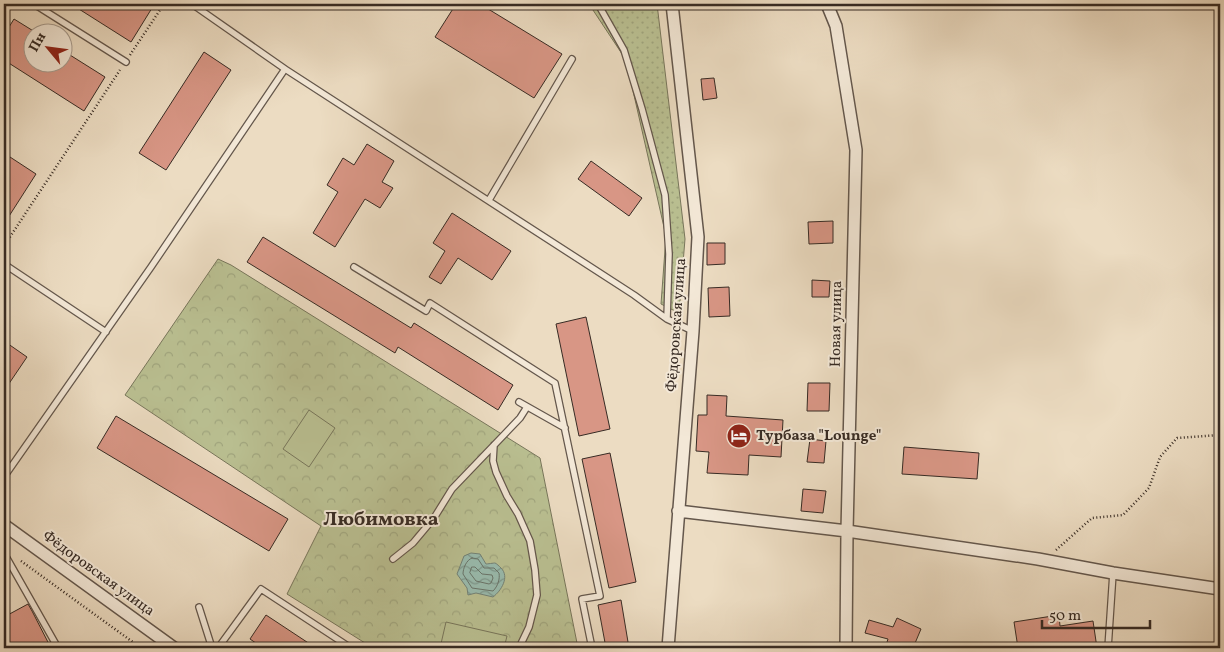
<svg xmlns="http://www.w3.org/2000/svg" width="1224" height="652" font-family="Vollkorn,serif">
	<style>
		.grass { fill: url(#grass-dots); stroke: #78765b }
		.park { fill: url(#park-crowns); stroke: #78765b }
		.garden { fill: #bac092; stroke: #78765b }
		.water { fill: url(#water-waves); stroke: #728277 }
		.lines { fill: none; stroke-linecap: round; stroke-linejoin: round }
		.shore { stroke: #68746a; stroke-width: 1 }
		.building { fill: #d89685; stroke: #372b24 }
		.lane-casing { stroke: #64574c; stroke-width: 8 }
		.street-casing { stroke: #64574c; stroke-width: 14 }
		.path { stroke: #372b24; stroke-width: 2.5; stroke-dasharray: 1 2.5; stroke-linecap: butt }
		.lane { stroke: #f3e8d7; stroke-width: 5.5 }
		.street { stroke: #f3e8d7; stroke-width: 11 }
		.labels { text-anchor: middle; dominant-baseline: central; stroke-width: 4; stroke-linejoin: round; paint-order: stroke }
		.street-label { font-size: 15px; fill: #372b24; stroke: #f3e8d7 }
		.poi-label { font-size: 15px; font-weight: bold; fill: #372b24; stroke: #f3e8d7; text-anchor: start }
		.district-label { font-size: 20px; font-weight: bold; fill: #372b24; stroke: #f3e8d7 }
	</style>
	<defs>
		<pattern id="grass-dots" width="8" height="8" patternUnits="userSpaceOnUse" patternTransform="scale(1.25)"><rect width="8" height="8" fill="#bac092"/><path d="M2 2h.1M6 6h.1" fill="none" stroke="#a0a57e" stroke-width="1.8" stroke-linecap="round"/></pattern>
		<pattern id="park-crowns" width="20" height="18" patternUnits="userSpaceOnUse" patternTransform="scale(1.25)"><rect width="20" height="18" fill="#bac092"/><path d="M2 6a3 3 0 1 1 6 0M12 15a3 3 0 1 1 6 0" fill="none" stroke="#a0a57e"/></pattern>
		<pattern id="water-waves" width="16" height="10" patternUnits="userSpaceOnUse" patternTransform="scale(1.25)"><rect width="16" height="10" fill="#99bcaf"/><path d="M0 5q4-4 8 0t8 0" fill="none" stroke="#7e998e"/></pattern>
	</defs>
	<rect width="100%" height="100%" fill="#ecdcc2"/>
	<filter id="stains"><feTurbulence type="fractalNoise" baseFrequency=".004" numOctaves="4"/><feColorMatrix values="0 0 0 0 .2 0 0 0 0 .09 0 0 0 0 .02 0 0 0 .5 -.17"/></filter>
	<radialGradient id="worn" r=".72"><stop offset=".6" stop-color="#630" stop-opacity="0"/><stop offset="1" stop-color="#630" stop-opacity=".3"/></radialGradient>
	<path class="grass" d="M589,4H657L685,239L679,313L661,304L666,236L626,60Z"/>
	<path class="park" d="M218,259L231,265L540,458L578,648H373L287,594L321,526L125,395Z"/>
	<path class="garden" d="M309,410L335,428L309,467L283,449Z
		M446,622L507,636L504,648H440Z"/>
	<path class="water" d="M471,553L480,554L486,564C487,564 494,563 495,563C496,563 500,567 501,568C510,577 501,591 493,597L476,593L468,595L467,588L457,574L464,556Z"/>
	<g class="lines">
		<path class="shore" d="M472,558L478,559L484,568H494L499,573C500,579 498,586 493,591L472,588L463,574C463,569 466,560 472,558Z
			M472,567H475L482,574L492,575L493,578L491,583L489,584L476,581L470,573Z"/>
	</g>
	<path class="building" d="M71,4H145L152,8L131,42Z
		M456,4H480L562,54L534,98L435,37Z
		M14,19L35,32H32V62H62V50L105,77L84,111L4,60V35Z
		M204,52L231,70L166,170L139,153Z
		M714,78L717,98L703,100L701,79Z
		M367,144L394,161L382,182L393,188L380,208L365,199L335,247L313,233L338,192L327,185L343,158L354,165Z
		M10,157L36,174L4,224V166Z
		M591,161L642,198L629,216L578,179Z
		M452,213L511,251L492,280L458,258L441,284L429,277L445,251L433,243Z
		M833,221V243L809,244L808,222Z
		M263,237L411,328L414,323L513,385L498,410L398,347L395,353L247,262Z
		M707,243H725V264L707,265Z
		M812,280L830,281L829,297H812Z
		M729,287L730,316L709,317L708,288Z
		M586,317L610,429L579,436L556,324Z
		M4,341L27,357L4,391Z
		M808,383H830L829,411H807Z
		M707,395L727,396L726,416L783,420L781,457L749,455L748,475L707,473L709,452L696,451L698,415H707Z
		M116,416L288,519L269,551L97,448Z
		M810,439L826,441L824,463L807,462Z
		M904,447L979,453L977,479L902,474Z
		M610,453L636,582L609,588L582,459Z
		M803,489L826,491L823,513L801,511Z
		M621,600L629,648H606L598,605Z
		M28,604L32,611L51,648H9L4,639V617Z
		M266,615L316,648H263L250,639Z
		M1059,615L1060,626L1093,621L1097,648H1061L1060,646L1043,648H1018L1014,622Z
		M897,618L921,629L913,648H895L886,645L888,639L865,633L869,620L893,627Z"/>
	<g class="lines">
		<defs>
			<path id="lane" d="M34,4L126,62
				M192,4L285,69
				M598,4L624,50L642,109L665,195L669,254L667,319
				M489,200L572,59
				M4,264L106,332
				M354,267L426,311L430,303L555,383L600,596L582,599L592,648
				M519,402L565,428
				M494,445L493,461L496,472L507,496L518,514L530,541L535,570L537,595L529,627L519,648
				M4,477L151,267L285,69L634,295L667,319L693,331
				M4,553L58,648
				M393,559L413,543L434,518L452,489L520,418L527,407
				M199,607L212,648
				M218,648L261,589L351,648
				M1108,648L1113,573"/>
			<path id="street" d="M827,4L836,26L856,150L847,531L846,648
				M678,511L847,531L1038,559L1113,573L1220,589
				M4,525L174,648
				M668,648L693,331L698,237L672,4"/>
		</defs>
		<use href="#lane" class="lane-casing"/>
		<use href="#street" class="street-casing"/>
		<path class="path" d="M130,55L164,4
			M4,246L120,70
			M1056,550L1092,518L1123,515L1149,488L1160,457L1177,438L1220,435
			M21,561L141,648"/>
		<use href="#lane" class="lane"/>
		<use href="#street" class="street"/>
	</g>
	<defs>
		<symbol id="hotel-disc" viewBox="-11 -11 22 22"><circle r="9.5" fill="#8f2418" stroke="#f3e8d7"/><path d="M-6-4.5h1.5V1H6V5H4.5V3h-9V5H-6ZM-4 0a1.8 1.8 0 1 1 3.6 0ZM.5 0V-2.5h3Q6-2.5 6 0Z" fill="#fff"/></symbol>
	</defs>
	<g fill-rule="evenodd">
		<use href="#hotel-disc" x="725" y="422" width="28" height="28"/>
	</g>
	<g class="labels">
		<g class="street-label">
			<text transform="translate(837 324) rotate(-89)">Новая улица</text>
			<text transform="translate(677 325) rotate(-86)">Фёдоровская улица</text>
			<text transform="translate(98 574) rotate(36)">Фёдоровская улица</text>
		</g>
		<g class="poi-label">
			<text x="756" y="436">Турбаза "Lounge"</text>
		</g>
		<g class="district-label">
			<text x="381" y="520">Любимовка</text>
		</g>
	</g>
	<rect width="1224" height="652" fill="none" stroke="#ecdcc2" stroke-width="20"/>
	<rect x="5" y="5" width="1214" height="642" fill="none" stroke="#372b24" stroke-width="2.5"/>
	<rect x="10" y="10" width="1204" height="632" fill="none" stroke="#372b24"/>
	<g transform="translate(48 48) rotate(299)"><circle r="24" fill="#f3e8d7" stroke="#a89c8f"/>
	<path d="M0-4L9 19L0 12L-9 19Z" fill="#8f2418"/>
	<text y="-8" font-size="14" font-weight="bold" text-anchor="middle" fill="#372b24">Пн</text>
	</g>
	<path d="M1042 620v8h108v-8" fill="none" stroke="#372b24" stroke-width="2.5"/>
	<text x="1049" y="620" font-size="15" fill="#372b24" stroke="#f3e8d7" stroke-width="4" paint-order="stroke">50 m</text>
	<rect width="100%" height="100%" filter="url(#stains)"/>
	<rect width="100%" height="100%" fill="url(#worn)"/>
</svg>
